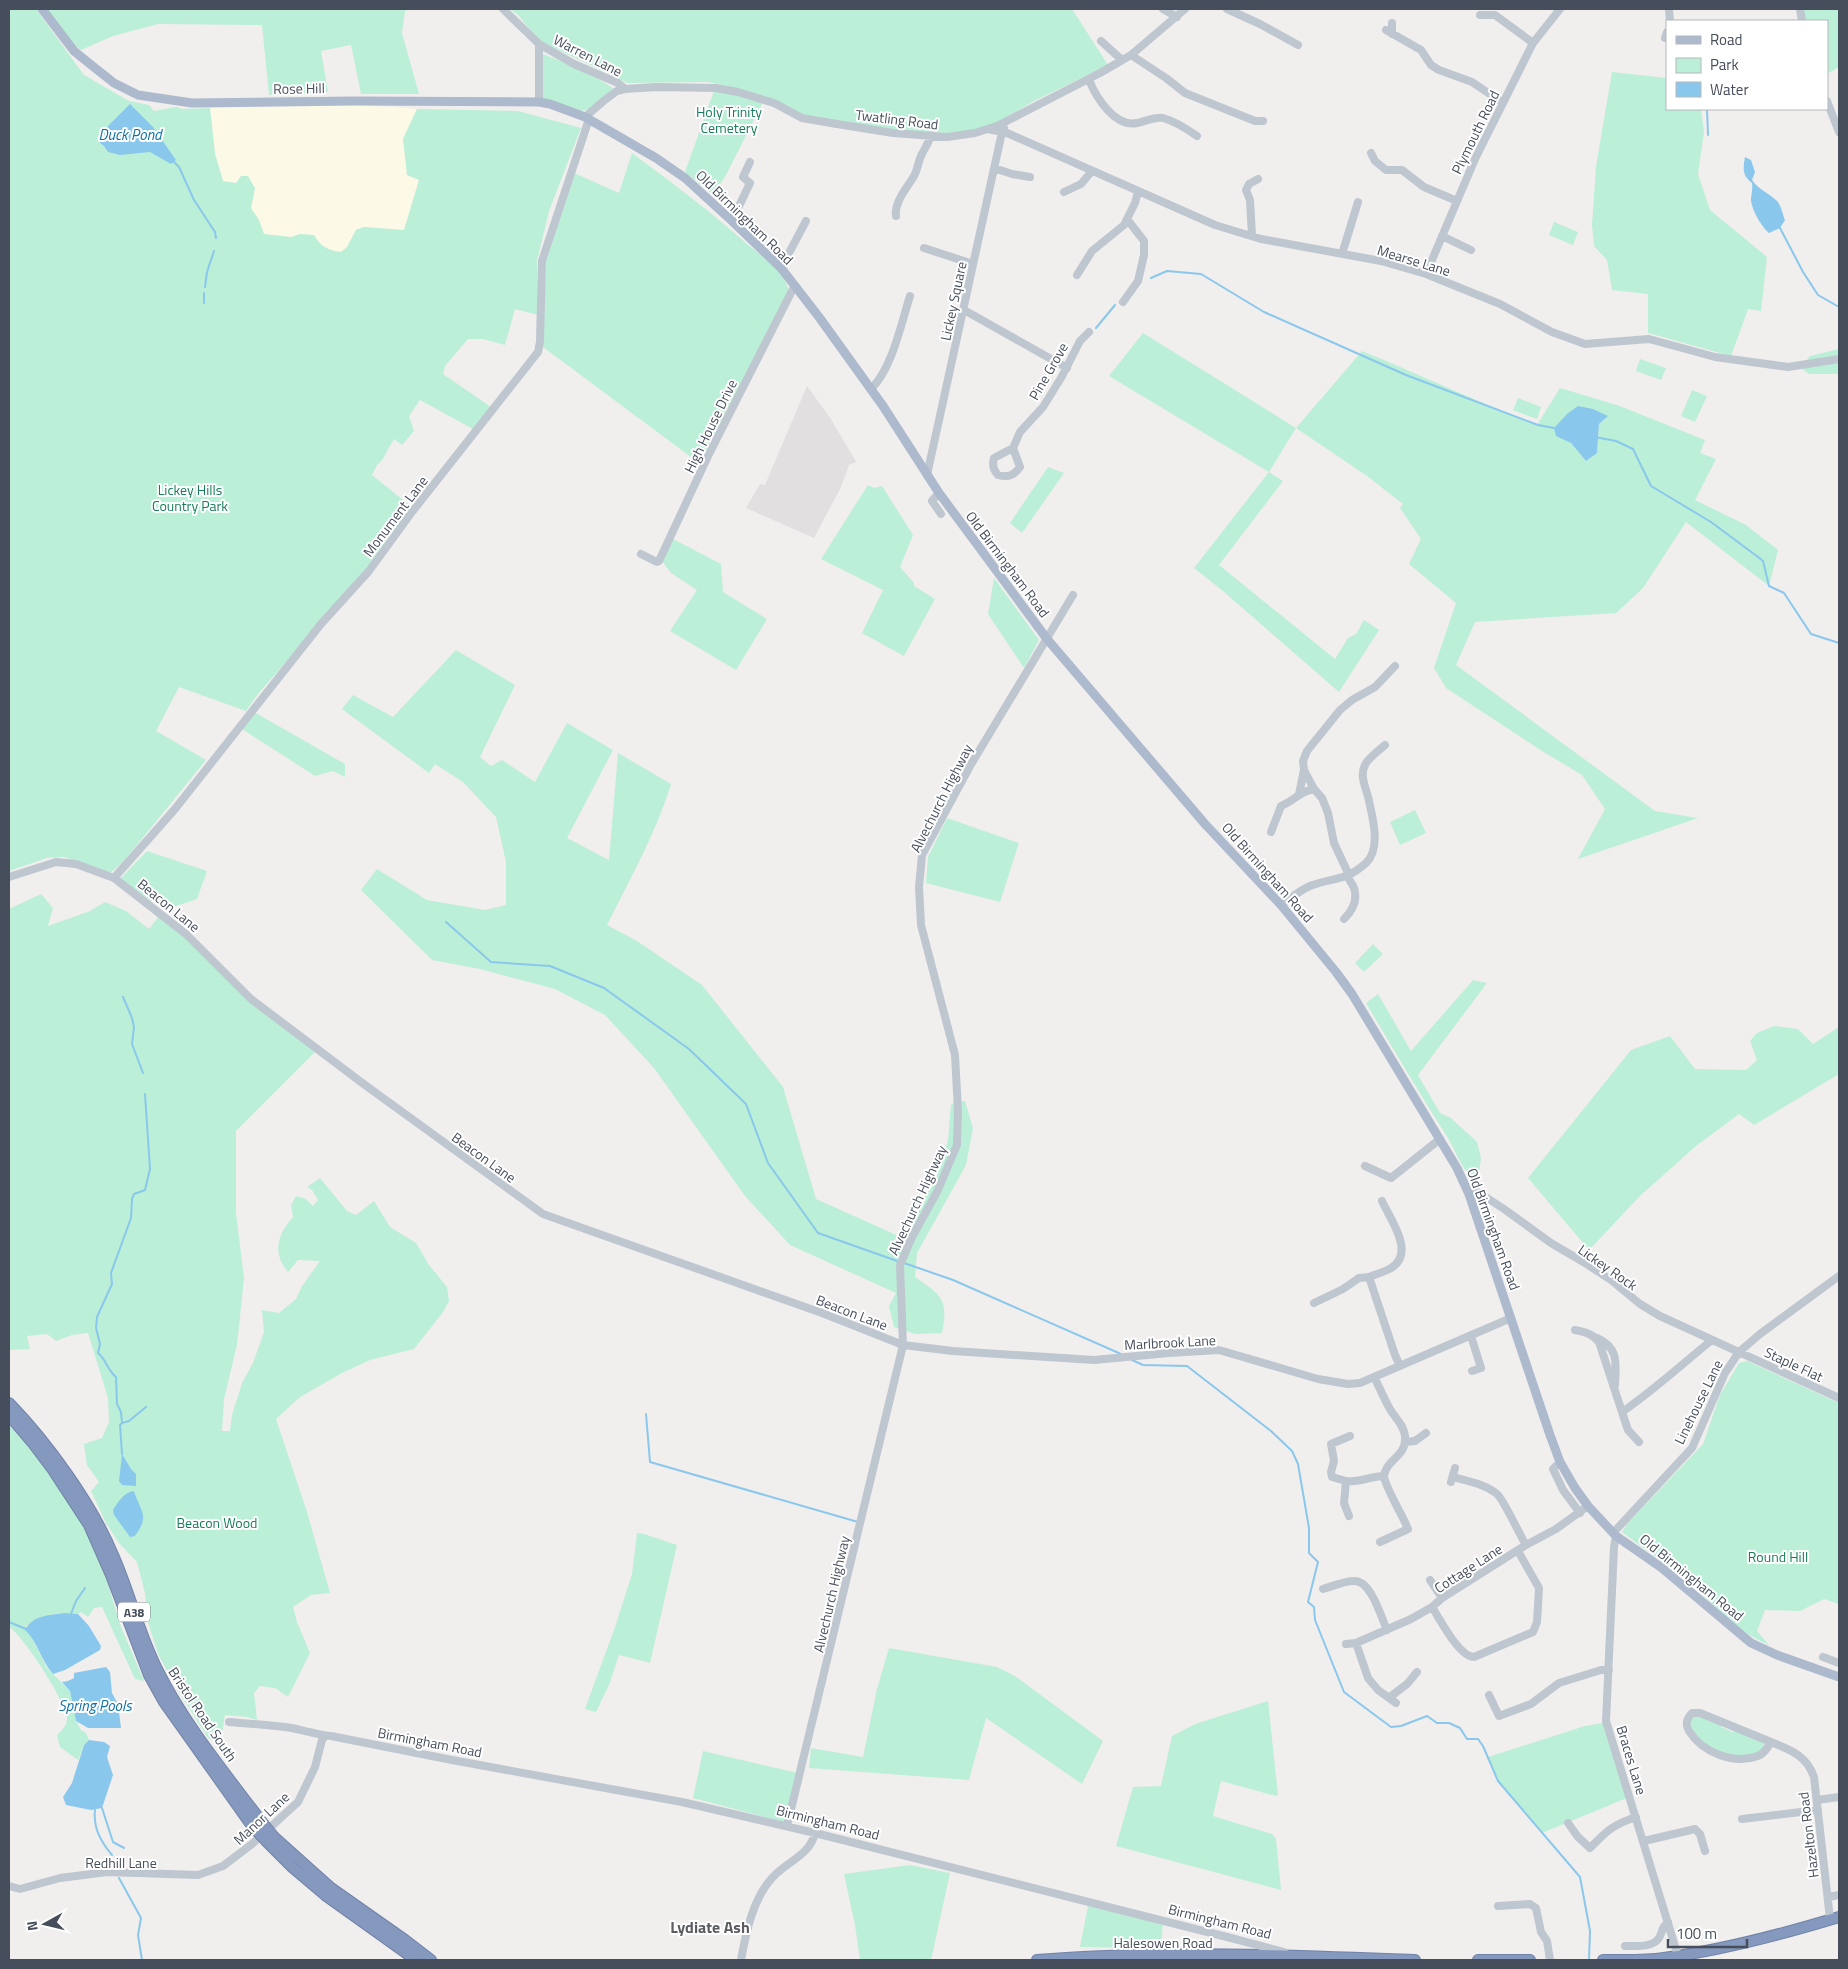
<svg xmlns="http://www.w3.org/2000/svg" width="1848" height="1969" font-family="'Titillium Web',sans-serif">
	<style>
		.commercial { fill: #fcf9e7 }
		.education { fill: #e2dfe0 }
		.green { fill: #bcefd7; fill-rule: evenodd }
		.water { fill: #89c8ec }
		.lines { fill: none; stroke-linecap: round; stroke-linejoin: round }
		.stream { stroke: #89c8ec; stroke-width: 2 }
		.highway-casing { stroke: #7183a9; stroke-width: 12 }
		.minor { stroke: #bec6d0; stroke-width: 8 }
		.major { stroke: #adb9cd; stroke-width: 9 }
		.highway { stroke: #8598bd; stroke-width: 10 }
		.highway-bridge-casing { stroke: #7183a9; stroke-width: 12; stroke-linecap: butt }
		.highway-bridge { stroke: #8598bd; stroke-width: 10 }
		.labels { text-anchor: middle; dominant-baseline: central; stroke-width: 4; stroke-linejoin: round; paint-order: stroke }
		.shield { fill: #fff; stroke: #7e838c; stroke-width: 1 }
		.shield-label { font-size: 12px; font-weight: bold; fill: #464e5b }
		.street-label { font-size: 14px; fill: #464e5b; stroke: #fff }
		.park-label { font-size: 14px; fill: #177d59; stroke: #fff }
		.water-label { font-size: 15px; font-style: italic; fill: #0c70a9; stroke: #fff }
		.quarter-label { font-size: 16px; font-weight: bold; fill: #5b5d63; stroke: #fff }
	</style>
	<rect width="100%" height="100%" fill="#f1eeee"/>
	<path class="commercial" d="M363,105L417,109L403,139L419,180L404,230L364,227L356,230L347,247L340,253L246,241L223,181L215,154L210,108Z"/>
	<path class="education" d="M807,386L831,419L856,462L849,465L841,487L814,538L746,508L760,484L765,485Z"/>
	<path class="green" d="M9,9H36L84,75L129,101L149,105L154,111L176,107L183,109L210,108L215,154L223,181L236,183L241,176H248L255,188L251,208L259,220L264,234L291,237L300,234L314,235C321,247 328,250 341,252L347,247L356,230L364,227L404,230L419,180L407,175L403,139L417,109L518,111L581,128L549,211L537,261L538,315L515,309L505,345L483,339H468L445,366L443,374L491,407L473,429L420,400L409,416L414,431L402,445L394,439L382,460L377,465L372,475L413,508L368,568L258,694L246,711L179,687L156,731L206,760L123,862L110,873L64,857L47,858L9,871Z
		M44,9H410L405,11L402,33L419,94H361L351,45L321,51L328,92L269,95L262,25L158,24L113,36L81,50L74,45Z
		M510,9H1072L1108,65L1034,101L998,122L975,131L947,133L894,130L805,116L740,89L708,82L627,83L538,40L519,16Z
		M1802,9H1839V67L1827,74V21H1806Z
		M543,54L587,72L613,88L612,91L589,109L582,111L543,100Z
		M1612,72L1667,78V109H1701L1704,132L1698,174L1710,210L1767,257L1761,311L1748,309L1731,356L1648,333V294L1612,290L1607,260L1594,246L1592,225L1596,166Z
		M714,91L736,94L763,102L726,175L713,195L685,172Z
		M632,153C671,182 710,211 746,243C761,256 784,270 789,291L699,463L543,347L546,262L574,173L619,193Z
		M1554,222L1578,232L1573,245L1549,235Z
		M1143,333L1296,428L1362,351C1421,375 1478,402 1537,425L1560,388L1617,405L1705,440L1700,453L1716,459L1695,500L1746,525L1778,550L1769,586L1686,522L1643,588L1616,613L1475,622L1456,665L1655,811L1698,818L1578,859L1605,809L1582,775L1542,751L1446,688L1434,668L1456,603L1409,564L1421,539L1400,508L1403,504L1367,476L1296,428L1269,472L1283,481L1219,565L1335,659L1348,638L1356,634L1364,620L1379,630L1339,692L1223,591L1194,568L1269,472L1109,376ZM1608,416L1599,424L1597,452L1586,461L1571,443Z
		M1839,349V381L1838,374H1809L1801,368L1810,356Z
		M1640,359L1666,368L1661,380L1636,371Z
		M1692,390L1707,396L1695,422L1681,416Z
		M1518,398L1541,407L1537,419L1513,410Z
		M1048,467L1064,473L1022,533L1010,523Z
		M868,485L874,488L882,486L913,535L900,567L914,583V586L935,599L904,656L862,633L883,590L821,559Z
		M673,539L721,564L723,592L767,619L736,670L670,631L697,590L671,573L662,561Z
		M994,578L1039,640L1024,668L988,614Z
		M456,650L515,685L480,757L491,766L502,760L535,782L567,723L613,750L567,838L609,860L618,753L671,784C656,833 630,879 607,925L637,941L702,985L783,1087L816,1199L901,1237L936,1178L948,1140L951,1104L965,1101L973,1128L966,1165L917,1253L915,1277C941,1295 949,1299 942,1333L915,1334L894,1327L889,1306L896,1293L790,1245L745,1196L654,1068L605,1015L555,989L480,969L432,960L361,890L377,869L427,900L485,910L506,905V862L496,817L463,782L435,764L429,773L342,709L353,695L393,717Z
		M254,712L345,764V777L333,771L315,776L242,729Z
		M1415,810L1426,833L1400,845L1390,822Z
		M947,818L1019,843L1000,902L926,883L928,857Z
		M147,851L207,871L197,899L164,910L120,879Z
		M41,894L53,908L48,926L90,911L105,902L126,911L149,929L159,916L187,937L315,1052L236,1131V1213L244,1278L237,1345L224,1399L222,1431H230L232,1415L242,1383L253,1363L264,1332L262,1310L279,1313L296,1299L302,1286L320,1261L298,1260L288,1272C272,1253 277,1235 293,1217L291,1205L296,1196L306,1199L313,1206L318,1200L312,1190L307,1187L320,1178L347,1211L356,1215L374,1201L390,1227L416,1243L429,1265L447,1287L449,1301L443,1312L414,1349L370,1360L342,1373L300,1397L276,1419L307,1512L330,1593L311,1595L293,1607L297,1622L310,1653L288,1697L275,1688L260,1686L254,1693L257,1720L248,1717L225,1715L222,1733L216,1742L208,1738L180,1694L158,1654L147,1619L145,1593L137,1562L119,1543L106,1523L91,1491L99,1482L87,1465L84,1444L102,1438L109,1422L108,1398L88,1333L72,1335L56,1341L47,1334L27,1336L30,1349L9,1350V909Z
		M1373,944L1383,954L1364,972L1355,963Z
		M1473,980L1487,983L1418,1075L1440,1113L1451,1118L1477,1142L1481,1158L1479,1172L1471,1178C1460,1165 1455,1149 1446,1135C1418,1091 1392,1047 1366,1003L1378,994L1411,1051Z
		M1774,1026L1798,1029L1813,1044L1839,1027V1074L1754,1125L1739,1114L1696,1146L1641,1195L1589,1250L1528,1178L1631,1050L1670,1036L1695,1069L1746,1070L1757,1060L1750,1041L1757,1033Z
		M1747,1361L1839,1403V1604L1824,1599L1800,1611L1765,1610L1757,1631L1769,1645C1735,1630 1723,1613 1696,1589C1672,1569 1647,1551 1622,1532L1627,1524L1703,1444L1720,1395L1739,1363Z
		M9,1425L28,1445L68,1500L85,1528L106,1578L121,1627L144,1681L135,1679L102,1607L94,1608L88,1617L81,1612L78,1614C56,1612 45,1614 26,1626L47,1668L70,1691L76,1721L81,1730L86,1733L89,1740L84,1745L78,1760L60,1747L57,1735C62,1730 67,1726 67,1719C68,1704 22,1634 9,1627Z
		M637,1533L644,1534L677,1545L650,1663L619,1655L609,1685L596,1712L585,1709L615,1627L632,1574Z
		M889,1648L997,1667L1015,1676L1103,1741L1082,1784L986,1718L969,1780L809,1768L811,1748L863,1757L877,1689Z
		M1268,1701L1278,1795L1276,1796L1221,1781L1213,1816L1272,1834L1276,1839L1281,1890L1116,1846L1133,1787L1161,1786L1172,1736L1195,1724Z
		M1698,1715L1721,1724V1727L1733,1732L1737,1731L1763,1741L1764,1749C1752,1759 1719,1757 1707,1747C1700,1740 1692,1731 1689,1722L1691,1717Z
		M1603,1723L1627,1798L1542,1833L1498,1781L1488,1757L1585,1726Z
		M703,1751L798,1773L788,1823L693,1798Z
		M910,1865L950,1873L931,1960H860L855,1925L844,1874Z
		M1088,1906L1163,1923L1161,1948L1080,1947Z"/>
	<path class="water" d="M130,104L153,127L176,160L171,164L150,152L120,155L108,152L104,146L99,142L100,134Z
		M1745,157L1751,160L1755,172L1752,180C1759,190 1769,193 1777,201C1781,205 1783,215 1785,220L1780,228L1769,233C1762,227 1752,211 1751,200C1751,195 1753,190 1752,183C1742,175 1743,169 1745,157Z
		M1578,406L1593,409L1608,416L1599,424L1597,453L1586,461L1571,443L1556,436L1554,428L1567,414Z
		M122,1454L131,1469L136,1474V1486L122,1485L119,1481Z
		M134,1491C141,1513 150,1515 135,1536L130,1537L114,1515L113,1510C118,1502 124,1492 134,1491Z
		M65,1613L78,1614L89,1626L101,1646L100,1650L65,1670L53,1674C41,1661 38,1642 25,1630C33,1615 50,1615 65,1613Z
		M106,1667L110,1672L112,1693L118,1704L121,1728H88L76,1721L70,1691L62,1682L68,1681L74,1678V1673Z
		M89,1740L104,1742L110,1746L107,1757L113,1775L102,1808L91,1810L66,1805L63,1797L72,1783L84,1745Z"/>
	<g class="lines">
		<path class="stream" d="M1707,109L1708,135
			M174,162L179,167L194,200L215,232L216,238
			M1780,228L1803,272L1818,295L1839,307
			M1151,278L1167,271L1201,274L1264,312L1406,375L1538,425L1554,428
			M205,287L207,272L214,251
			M204,303V293
			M1096,328L1115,305
			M1595,437L1616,441L1633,449L1651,486L1711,522L1758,557L1763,561L1769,586L1784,593L1811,634L1839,643
			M446,922L491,962L550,966L604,988L689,1049L746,1104L768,1163L818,1233L900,1262
			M123,997L132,1018L134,1027L132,1044L143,1073
			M904,1263L953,1280L1121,1354
			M1132,1360L1143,1365L1187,1366L1271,1431L1292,1451L1298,1464L1309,1528V1553L1318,1562L1308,1602L1314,1607L1315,1620L1344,1692L1391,1727L1401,1726L1427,1716L1437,1723H1449L1460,1728L1467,1739H1478L1483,1746L1498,1781L1580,1877L1590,1931L1589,1960
			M646,1414L650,1462L858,1522
			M122,1423L129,1421L146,1407
			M122,1454L120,1425L122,1423L121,1412L117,1404L116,1377C107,1370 106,1359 98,1353L100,1344L96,1328L97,1317L112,1284L111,1273L131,1218L132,1199L134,1194L145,1190L150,1169L145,1094
			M71,1614L76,1601L85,1588
			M9,1622L26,1629
			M102,1808L113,1842L124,1848
			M95,1810C93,1828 101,1842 112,1855
			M119,1878L141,1918L138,1935L142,1960"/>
		<defs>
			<path id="highway" d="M9,1403C47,1442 92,1504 113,1555C130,1593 139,1634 158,1671C185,1725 225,1773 261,1821
				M9,1415L32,1442L53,1470L89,1525L111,1575L149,1675L164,1702L252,1826
				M274,1837L331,1888L405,1940L431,1960
				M267,1842L293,1868L325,1895L416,1960
				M1037,1960C1162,1950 1290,1955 1415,1960
				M1478,1960H1530
				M1603,1960C1623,1960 1644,1961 1664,1958C1723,1950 1783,1934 1839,1917"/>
		</defs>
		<use href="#highway" class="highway-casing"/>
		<path class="minor" d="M503,9L539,44V102
			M1163,9L1177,17
			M1227,9L1260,24L1298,45
			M1669,9L1670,21
			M1800,9L1802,21
			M1480,15H1495L1533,43
			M1392,23V34
			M1386,30L1421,50L1431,65L1439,70L1472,82L1503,103
			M1665,38L1667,32
			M1101,41L1122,60
			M539,44L574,64L618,83L625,89
			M1131,55L1166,78L1185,93L1255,121H1263
			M1089,80C1096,97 1115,128 1137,123C1144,122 1156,116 1163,118C1174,121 1187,129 1197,136
			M1827,101L1839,132
			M585,117L606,99L617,91L625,89L656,87L716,88L738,92L774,103L802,118L831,123L893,133L947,137L975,133L997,126L1100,73L1131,55L1185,9
			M988,129L1007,133L1215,225L1261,239L1381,261L1426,274L1500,304L1552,332L1585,344L1649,339L1715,357L1788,367L1839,359
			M1371,153L1375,161L1386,170H1402L1424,187L1457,201
			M994,168L1012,174L1030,177
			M1064,192L1081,184L1092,171
			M896,216C894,202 907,188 914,176C918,169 918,161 922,154C925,147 929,144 930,136
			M732,221L750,183L743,177L750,162
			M1252,236L1250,200L1246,190L1249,184L1258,179
			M1442,236L1471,250
			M924,248L973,264
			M1342,254L1358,202
			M781,268L806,221
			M1426,274L1475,159L1533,43L1560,9
			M1077,275L1092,251L1124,225L1135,203L1138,192
			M1123,302L1138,281L1144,255V241L1127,219
			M964,310L1067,368
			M871,389C892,369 901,324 910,296
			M1013,448L994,458C992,465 993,470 998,475C1009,478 1014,475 1020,467L1013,448L1020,432L1043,407L1061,378L1080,341L1089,332
			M927,475L1002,132L1004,128
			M939,493L932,501L941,514
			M641,554L657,562L659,561L708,456L795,285
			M1299,794L1304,770
			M1271,832L1281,806C1294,801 1300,791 1314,789
			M9,877L56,862L76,864L114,878L186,934L251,999L365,1085L543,1214L822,1313L903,1345L953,1351L1094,1360L1169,1353L1219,1350L1318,1379L1348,1384L1360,1383L1374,1377L1511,1318
			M114,878L175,809L321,624L369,571L412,512L538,352L540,342L542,261L589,119
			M1281,905C1290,899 1300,890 1310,886C1333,877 1345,882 1366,863C1381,849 1373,819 1369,801C1367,789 1358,776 1366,763C1370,757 1379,750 1385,745
			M1344,919C1352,911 1358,900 1354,888C1352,882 1347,880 1348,873L1334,843L1328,813L1322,798L1314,789L1304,770L1303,761L1307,751L1340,710L1352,700L1375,687L1395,666
			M1365,1166L1391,1178L1440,1139
			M1469,1194L1478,1192L1504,1209L1551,1243L1585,1263L1611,1280L1640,1304L1660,1316L1839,1398
			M1382,1201C1390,1219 1416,1253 1391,1268C1385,1272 1376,1274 1369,1277L1395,1355L1400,1366
			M1314,1303L1343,1289L1359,1278L1369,1277
			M1575,1330C1585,1332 1593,1334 1599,1342L1622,1412C1654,1390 1682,1364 1712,1340
			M1471,1336L1481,1368L1472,1371
			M1597,1338C1619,1348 1616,1363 1615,1385
			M1374,1377C1380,1388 1384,1399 1390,1409C1395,1418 1404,1425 1405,1436C1407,1457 1386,1459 1384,1476C1384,1485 1404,1518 1408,1529L1380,1542
			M1622,1412L1628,1430L1639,1442
			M1405,1442L1415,1441L1426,1433
			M1560,1462L1553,1469L1563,1490L1580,1513
			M1453,1477C1468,1481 1485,1484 1497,1494C1504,1500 1519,1534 1526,1545
			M1346,1481L1332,1477L1331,1472L1334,1461L1331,1444L1350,1436
			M1451,1482L1455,1468
			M1349,1516L1344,1503L1346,1481C1361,1483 1370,1476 1384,1476
			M1613,1533L1692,1448L1725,1373L1739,1352L1760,1334L1839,1276
			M1616,1536L1614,1547L1606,1721L1678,1956
			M1430,1580L1442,1598
			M1323,1589C1333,1586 1344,1581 1354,1581C1371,1580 1381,1617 1387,1630
			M1432,1607C1440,1619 1459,1657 1474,1657L1533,1632L1537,1622L1539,1588L1518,1551
			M1356,1643L1368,1678L1378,1690L1396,1703
			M1346,1644L1356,1643L1411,1619L1432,1607L1442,1598L1526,1545L1556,1529L1588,1506
			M1823,1657L1839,1663
			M1489,1695L1499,1716L1531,1704L1559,1683L1601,1670H1609
			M1390,1697L1407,1684L1417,1672
			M229,1722C250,1724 271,1725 292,1728C301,1730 324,1736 331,1736L452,1760L682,1802L815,1833L1231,1938L1284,1952L1287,1955
			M1771,1742L1700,1713H1692C1686,1719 1685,1724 1689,1731C1702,1752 1733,1765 1758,1756C1764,1754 1767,1748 1771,1742C1791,1750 1807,1756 1814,1777L1830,1919
			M1817,1800L1839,1797
			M1742,1819L1818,1810
			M1568,1823L1578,1837L1590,1848C1607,1831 1612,1825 1636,1817
			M787,1826L903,1345L900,1265L912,1237L937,1192L957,1145L958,1111L955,1055L921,925L919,887L922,855L970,766L1073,595
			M1644,1841L1695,1829L1700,1834L1705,1851
			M9,1886L20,1889L60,1878L107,1872L198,1875L223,1866L252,1844L298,1802L315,1767L322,1740L325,1736
			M1828,1897L1839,1895
			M1498,1906L1530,1904L1536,1908L1541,1932L1547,1941L1550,1960
			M1625,1946C1636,1946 1655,1948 1660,1936C1663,1930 1662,1927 1668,1922
			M741,1960C746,1932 753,1898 773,1877C788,1861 810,1855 815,1833"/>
		<path class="major" d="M42,9L74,51L90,64L114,83L138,95L192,103L354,101L539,102L550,104L585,117L656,158L685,178L732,221L781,268L819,317L883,406L939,493L1047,639L1205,824L1281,905L1336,972L1352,994L1457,1168L1469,1194L1550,1435L1560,1462L1575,1488L1588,1506L1616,1536L1662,1568L1751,1643L1777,1655L1839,1677"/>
		<use href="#highway" class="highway"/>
		<defs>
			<path id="highway-bridge" d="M261,1821L274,1837
				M252,1826L267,1842"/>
		</defs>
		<use href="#highway-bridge" class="highway-bridge-casing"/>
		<use href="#highway-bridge" class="highway-bridge"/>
	</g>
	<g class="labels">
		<rect class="shield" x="118" y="1602.5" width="32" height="19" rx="4"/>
		<g class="shield-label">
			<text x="134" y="1612">A38</text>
		</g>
		<g class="street-label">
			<text transform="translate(588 55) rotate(27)">Warren Lane</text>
			<text transform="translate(299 88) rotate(-1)">Rose Hill</text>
			<text transform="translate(897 119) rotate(7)">Twatling Road</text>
			<text transform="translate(1475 132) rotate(-64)">Plymouth Road</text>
			<text transform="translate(745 217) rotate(44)">Old Birmingham Road</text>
			<text transform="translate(1414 260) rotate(17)">Mearse Lane</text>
			<text transform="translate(953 301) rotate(-78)">Lickey Square</text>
			<text transform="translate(1048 371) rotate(-60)">Pine Grove</text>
			<text transform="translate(710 426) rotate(-64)">High House Drive</text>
			<text transform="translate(395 516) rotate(-53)">Monument Lane</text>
			<text transform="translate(1008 564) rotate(53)">Old Birmingham Road</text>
			<text transform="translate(941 798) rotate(-63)">Alvechurch Highway</text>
			<text transform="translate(1268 872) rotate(48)">Old Birmingham Road</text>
			<text transform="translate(169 905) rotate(39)">Beacon Lane</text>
			<text transform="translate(484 1157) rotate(36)">Beacon Lane</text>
			<text transform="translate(917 1200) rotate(-65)">Alvechurch Highway</text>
			<text transform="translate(1494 1229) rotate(70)">Old Birmingham Road</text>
			<text transform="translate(1608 1267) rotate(35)">Lickey Rock</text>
			<text transform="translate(852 1312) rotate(21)">Beacon Lane</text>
			<text transform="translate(1170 1342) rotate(-3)">Marlbrook Lane</text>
			<text transform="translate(1794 1364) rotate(25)">Staple Flat</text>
			<text transform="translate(1698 1402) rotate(-64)">Linehouse Lane</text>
			<text transform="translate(1468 1568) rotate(-33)">Cottage Lane</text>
			<text transform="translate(1692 1577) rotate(39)">Old Birmingham Road</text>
			<text transform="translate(831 1594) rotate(-77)">Alvechurch Highway</text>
			<text transform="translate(203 1714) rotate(56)">Bristol Road South</text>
			<text transform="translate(430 1742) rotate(11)">Birmingham Road</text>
			<text transform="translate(1632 1760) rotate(73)">Braces Lane</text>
			<text transform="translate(261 1818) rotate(-43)">Manor Lane</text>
			<text transform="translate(828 1822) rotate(14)">Birmingham Road</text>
			<text transform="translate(1808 1835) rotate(-97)">Hazelton Road</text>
			<text x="121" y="1862">Redhill Lane</text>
			<text transform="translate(1220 1921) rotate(14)">Birmingham Road</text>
			<text x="1163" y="1942">Halesowen Road</text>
		</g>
		<g class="park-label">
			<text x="729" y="111">Holy Trinity<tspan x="729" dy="16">Cemetery</tspan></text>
			<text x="190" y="489">Lickey Hills<tspan x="190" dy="16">Country Park</tspan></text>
			<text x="217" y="1522">Beacon Wood</text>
			<text x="1778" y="1556">Round Hill</text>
		</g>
		<g class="water-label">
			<text x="130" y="134">Duck Pond</text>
			<text x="95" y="1705">Spring Pools</text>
		</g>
		<g class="quarter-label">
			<text x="710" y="1927">Lydiate Ash</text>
		</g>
	</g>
	<rect width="1848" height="1969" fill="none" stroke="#464e5b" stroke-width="20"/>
	<rect x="1666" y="20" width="162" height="90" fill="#ffffff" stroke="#b5b8bd"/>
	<rect x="1676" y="36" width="25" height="8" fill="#adb9cd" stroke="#b5b8bd"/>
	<text x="1710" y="45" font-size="15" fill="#464e5b">Road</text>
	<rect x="1676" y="58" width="25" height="15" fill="#bcefd7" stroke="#b5b8bd"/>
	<text x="1710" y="70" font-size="15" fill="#464e5b">Park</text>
	<rect x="1676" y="82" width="25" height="15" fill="#89c8ec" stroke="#b5b8bd"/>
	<text x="1710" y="95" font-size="15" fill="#464e5b">Water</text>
	<g transform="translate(45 1924) rotate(262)" stroke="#ffffff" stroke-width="4" paint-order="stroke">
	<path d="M0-4L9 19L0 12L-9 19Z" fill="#464e5b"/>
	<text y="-8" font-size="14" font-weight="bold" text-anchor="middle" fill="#464e5b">N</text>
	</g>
	<path d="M1668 1939v8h79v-8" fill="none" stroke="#464e5b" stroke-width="2.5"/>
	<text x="1676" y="1939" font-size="15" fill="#464e5b" stroke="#ffffff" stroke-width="4" paint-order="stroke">100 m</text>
</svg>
